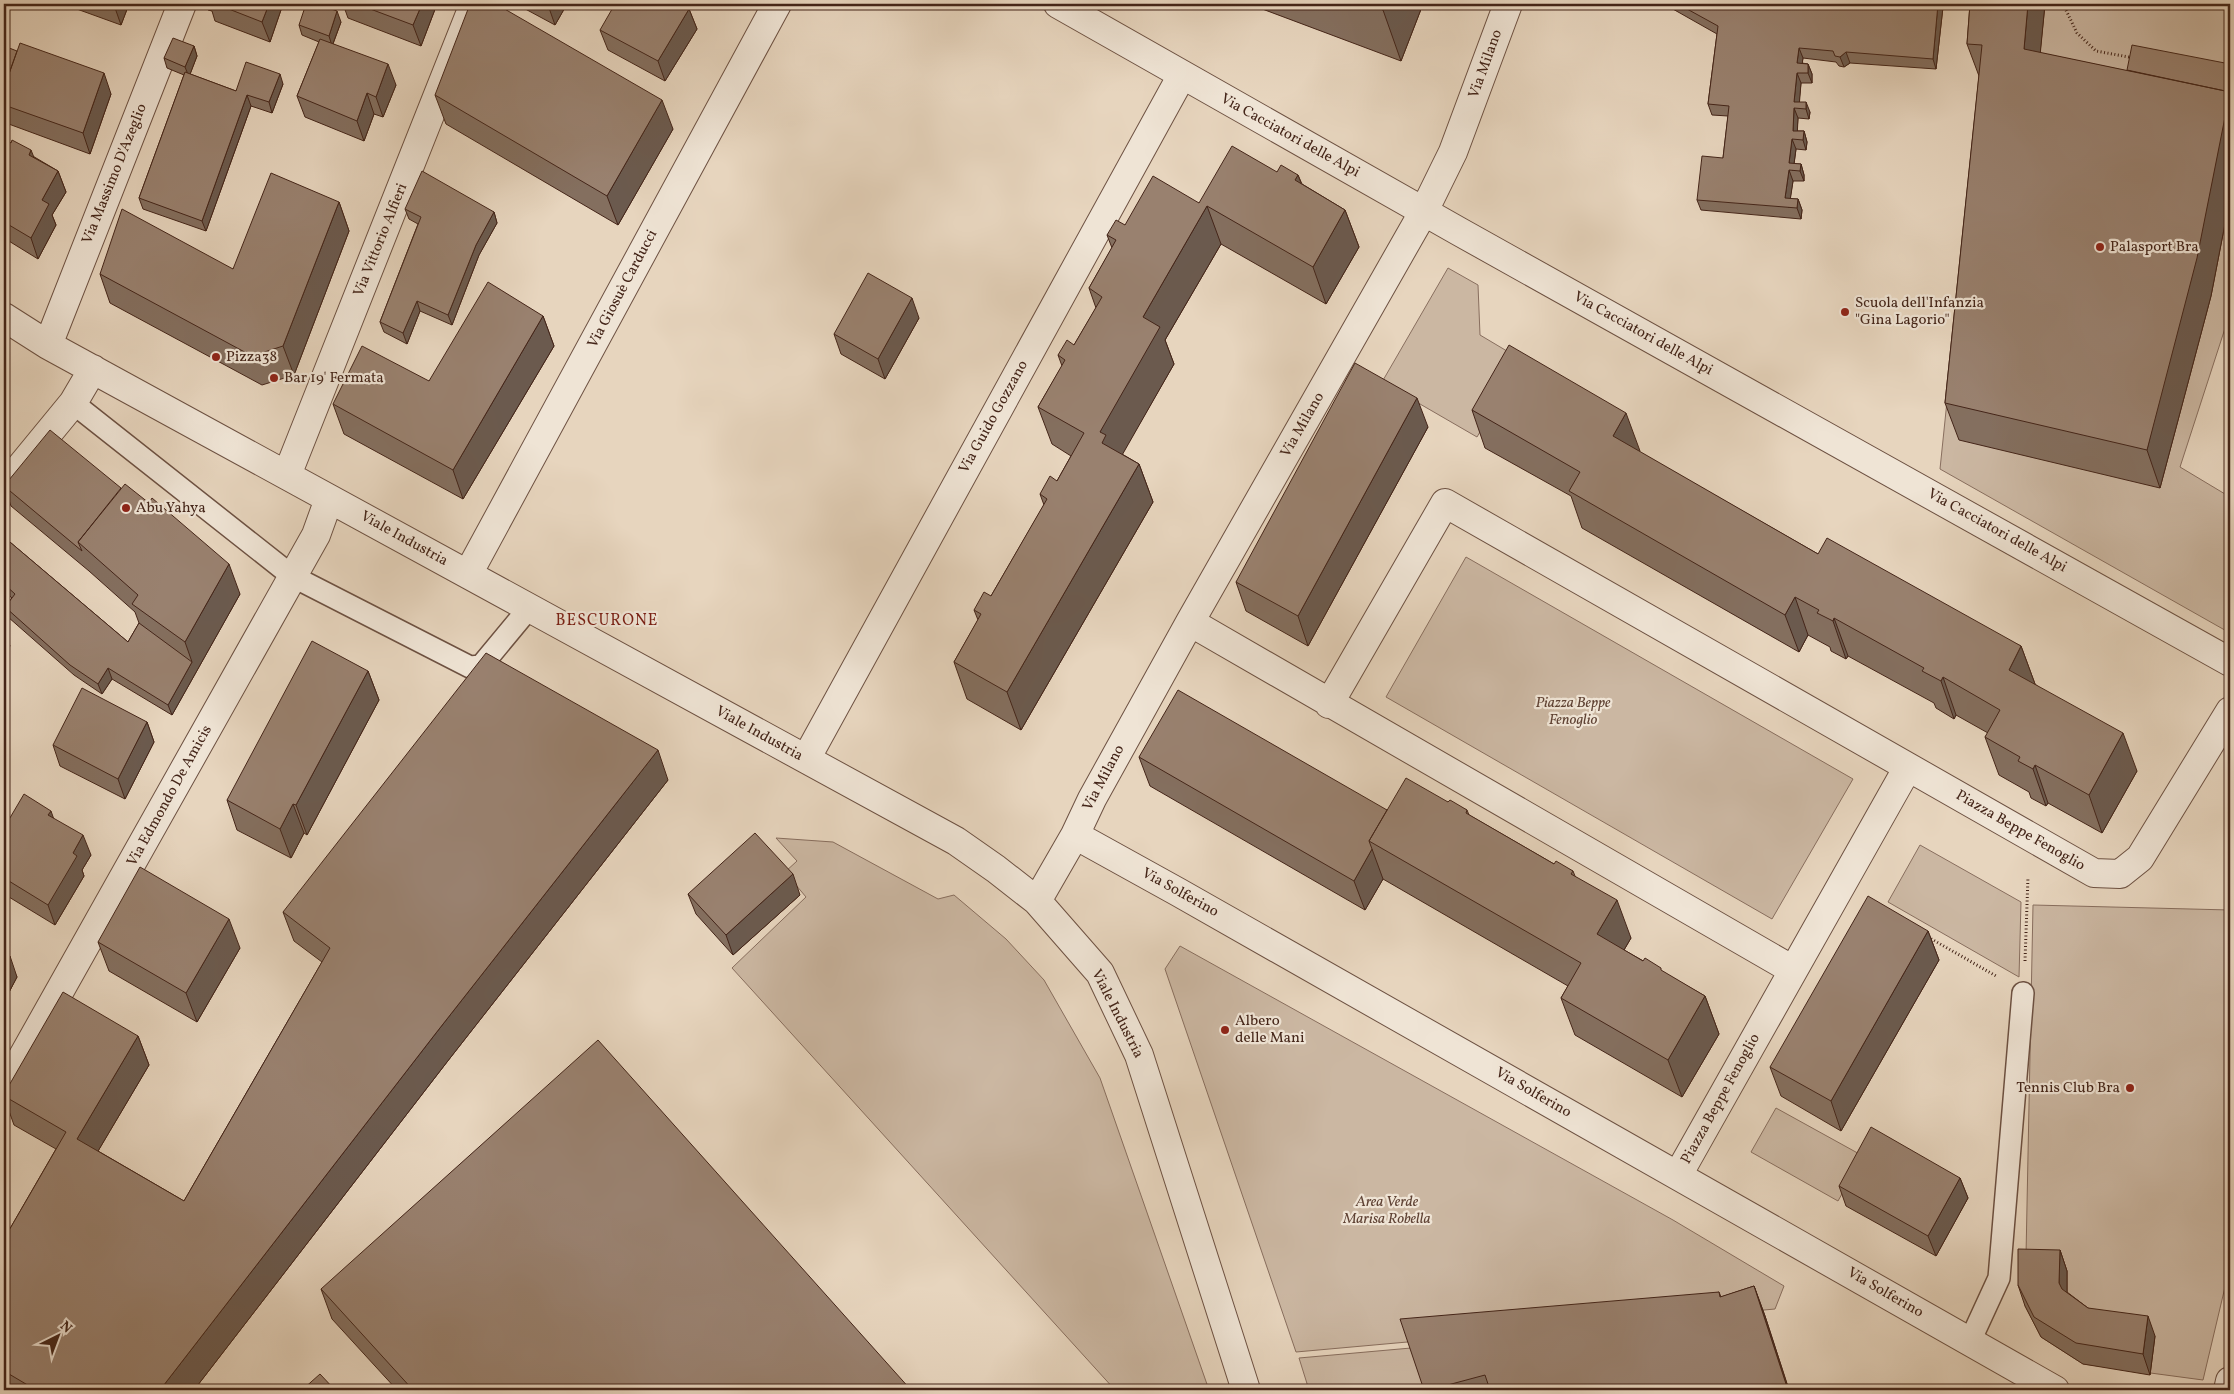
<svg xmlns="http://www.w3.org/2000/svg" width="2234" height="1394" font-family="Vollkorn,serif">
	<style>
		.green { fill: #cbb7a2; stroke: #886e5e }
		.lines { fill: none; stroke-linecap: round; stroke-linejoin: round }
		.lane-casing { stroke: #6d5142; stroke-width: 24 }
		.street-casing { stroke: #6d5142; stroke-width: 30 }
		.path { stroke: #442519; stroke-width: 3; stroke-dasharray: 1 2.5; stroke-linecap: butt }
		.lane { stroke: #efe4d5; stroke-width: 21 }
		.street { stroke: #efe4d5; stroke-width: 28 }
		.wall { fill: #846f5f; stroke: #442519 }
		.shaded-wall { fill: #6b5a4e; stroke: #442519 }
		.building { fill: #99816f; stroke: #442519 }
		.poi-dot { fill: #8f2418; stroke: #efe4d5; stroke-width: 2 }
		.labels { text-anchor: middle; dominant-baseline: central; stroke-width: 4.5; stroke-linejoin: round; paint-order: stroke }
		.street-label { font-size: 15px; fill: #442519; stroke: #efe4d5 }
		.poi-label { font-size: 15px; fill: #442519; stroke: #efe4d5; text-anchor: start }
		.park-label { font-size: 15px; font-style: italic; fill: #5f4234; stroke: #efe4d5 }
		.neighbourhood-label { font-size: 16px; letter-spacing: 1px; fill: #7a1f14; stroke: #efe4d5 }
	</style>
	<rect width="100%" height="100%" fill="#e7d5be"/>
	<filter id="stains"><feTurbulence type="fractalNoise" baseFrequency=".004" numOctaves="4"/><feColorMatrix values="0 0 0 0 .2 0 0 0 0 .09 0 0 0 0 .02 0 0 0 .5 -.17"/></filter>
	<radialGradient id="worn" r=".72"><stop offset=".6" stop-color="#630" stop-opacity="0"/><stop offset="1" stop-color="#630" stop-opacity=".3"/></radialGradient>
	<path class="green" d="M1988,4H2230V295L2229,316L2180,467L2230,497V633L1940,469Z
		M1448,268L1478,285L1480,335L1522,360L1477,437L1382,382Z
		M1466,557L1853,779L1772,919L1386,697Z
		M776,838L833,842L938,899L954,895L1006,939L1044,980L1100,1078L1209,1390H1115L732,968L806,897L785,872L797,861Z
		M1920,845L2021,902L2019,977L1888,902Z
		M2033,905L2230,910V1266L2203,1380L2083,1364L2041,1337L2025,1306Z
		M1180,946L1673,1220L1784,1286L1775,1309L1296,1352L1165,969Z
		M1776,1108L1863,1156L1838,1201L1751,1152Z
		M1411,1348L1425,1390H1309L1299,1358Z"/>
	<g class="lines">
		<defs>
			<path id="lane" d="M73,403L292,576L470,667L481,666L529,608
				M1970,1341L1999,1278L2023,993"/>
			<path id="street" d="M1058,4L1460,232L2230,662
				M4,317L48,345L956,841L996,869L1037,901L1100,973L1139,1055L1246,1390
				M48,345L182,4
				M287,475L474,4
				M4,487L73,403L93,369
				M468,574L777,4
				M1190,622L1793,970
				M1329,704L1445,503L2094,873L2120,874L2140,858L2230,711
				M806,759L1182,75
				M1075,835L1092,799L1190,622L1424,211L1453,152L1508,4
				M1037,901L1075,835L1178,892L2055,1390
				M4,1090L316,535L329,499
				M1678,1175L1908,767
				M2228,1390L2230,1381"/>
		</defs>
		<use href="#lane" class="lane-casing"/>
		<use href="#street" class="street-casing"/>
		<path class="path" d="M2063,4L2077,33L2096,51L2134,58
			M1928,937L1996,976
			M2025,961L2028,877"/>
		<use href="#lane" class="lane"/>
		<use href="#street" class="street"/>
	</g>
	<path class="wall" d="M63,4H129L121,25Z
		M206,4H283L270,42L215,21L212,11L208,10Z
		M343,4H437L421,46L348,18Z
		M516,4H567L555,25Z
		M1249,4H1423L1401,61Z
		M1664,4H1941L1943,7L1936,69L1850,63L1844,67L1839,66L1836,62L1803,58L1802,63L1808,64L1812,74V83H1801L1799,102L1810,112L1809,119L1798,118L1797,131H1804L1807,142L1806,150L1796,149L1794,164H1801L1804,175V181H1793L1790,199H1798L1802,210L1801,219L1701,210L1697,200L1723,158L1728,116L1712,115L1708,104L1717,34Z
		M1970,4H2045L2040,53L2127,71L2230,64V198L2211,296L2160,488L1959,440L1945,403L1979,76L1967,44Z
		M689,9L697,29L665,81L608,50L600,30Z
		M341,22L333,44L396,85L383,117L374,114L364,141L305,117L297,96L319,42L302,35L299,25Z
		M4,46L111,94L90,154L6,123L4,118Z
		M194,46L197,56L190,74L236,91L283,84L272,113L251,106L206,231L143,209L139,198L184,75L167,68L164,58Z
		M435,95L673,129L618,225L446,124Z
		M4,139L58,171L66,192L52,215L56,225L38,259L4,238Z
		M1277,172L1298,175L1302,184L1345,210L1359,247L1326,304L1221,244L1165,340L1174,364L1122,454L1139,464L1153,502L1021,730L967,699L954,662L978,620L974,610L991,596L1044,505L1040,494L1057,481L1071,456L1052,444L1038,407L1062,366L1058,355L1074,345L1096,308L1089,288L1112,248L1107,235L1125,225L1199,203Z
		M339,202L349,231L294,375L262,385L110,303L100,274L233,269Z
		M405,209L494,212L497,223L479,255L452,325L420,311L407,344L384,332L380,322L418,224L409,219Z
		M543,316L554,346L463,499L344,434L333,404L429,381Z
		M919,318L885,379L841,354L834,334Z
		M1472,410L1640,451L1639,452L1818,554L2021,646L2035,684L2137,771L2102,833L2048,803L2046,806L2031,798L2029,792L1999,775L1985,737L1988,733L1956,715L1954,719L1936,708L1934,703L1848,656L1846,659L1831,651L1830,647L1808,635L1799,652L1582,528L1571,496L1485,448Z
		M1428,427L1308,646L1246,611L1236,582Z
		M4,486L240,594L172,715L112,679L102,694L74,675L8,617L5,607L12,598L4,591V537L128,642L139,623L135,612L89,571L11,506Z
		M368,671L379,700L307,835L304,833L291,858L237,830L227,800Z
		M147,722L154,742L125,799L60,766L53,745Z
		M1139,757L1387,810L1448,802L1467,810L1469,815L1554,864L1573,871L1575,876L1631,938L1624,950L1705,996L1719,1034L1682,1097L1575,1035L1561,998L1568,986L1383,879L1365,910L1150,786Z
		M668,780L447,1062L194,1390H4V1239L56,1149L14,1125L4,1097V1094L138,1036L149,1065L98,1151L184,1201L322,962L294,941L283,912Z
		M53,818L91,855L82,870L84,876L55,925L4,894V828Z
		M688,894L800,895L733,955L696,914Z
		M1928,931L1939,960L1841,1131L1781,1096L1770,1067Z
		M98,942L240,948L197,1022L109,971Z
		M4,953L17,977L7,996L4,994Z
		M1960,1178L1968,1198L1936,1256L1846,1206L1839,1186Z
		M2060,1250L2067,1271V1292L2088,1308L2155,1336L2150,1375L2083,1364L2041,1337L2025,1306L2018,1285Z
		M1754,1286L1765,1316L1789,1390H1424L1719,1292L1721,1297Z
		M321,1289L911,1390H397L332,1319Z"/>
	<path class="shaded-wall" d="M114,4H129L121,25L114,5Z
		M269,4H283L270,42L262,22Z
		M422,4H437L421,46L413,25Z
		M548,4H567L555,25L548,5Z
		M1385,4H1423L1401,61L1383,10Z
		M1938,4H1941L1943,7L1936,69L1933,59Z
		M2028,4H2045L2037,87L2024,49Z
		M689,9L697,29L665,81L658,61Z
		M337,11L341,22L332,46L329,36Z
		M4,22L7,33L4,42Z
		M194,46L197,56L189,77L185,67Z
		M1799,48L1803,58L1801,73L1797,63Z
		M1846,52L1850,63L1844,67L1840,57Z
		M388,64L396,85L383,117L376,97Z
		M1808,64L1812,74V83L1808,73Z
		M104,73L111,94L90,154L83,133Z
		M1797,73L1801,83L1799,108L1794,102Z
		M280,74L283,84L272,113L269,102Z
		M367,93L374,114L364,141L357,121Z
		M2230,93V198L2211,296L2160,488L2147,450Z
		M247,95L251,106L206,231L202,221Z
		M662,100L673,129L618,225L607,196Z
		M1806,102L1810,112L1809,119L1806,109Z
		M1794,108L1798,118L1797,139L1793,131Z
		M1804,131L1807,142L1806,150L1803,140Z
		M1792,139L1796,149L1793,171L1789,163Z
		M31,150L39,170L29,155Z
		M1801,164L1804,175V181L1800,171Z
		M1789,170L1793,181L1789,208L1785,198Z
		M58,171L66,192L52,215L56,225L38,259L31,238L42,200Z
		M1298,175L1312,212L1295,180Z
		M1798,199L1802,210L1801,219L1797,208Z
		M339,202L349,231L294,375L283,346Z
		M1207,206L1221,244L1165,340L1174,364L1117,464L1102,443L1100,432L1143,317Z
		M1345,210L1359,247L1326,304L1313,267Z
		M494,212L497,223L479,255L452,325L448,315L476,245Z
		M912,298L919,318L885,379L878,359Z
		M417,301L420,311L407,344L403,333Z
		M543,316L554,346L463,499L453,470Z
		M1417,398L1428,427L1308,646L1298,616Z
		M1626,413L1640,451L1627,474L1613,436Z
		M1139,464L1153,502L1021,730L1007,692Z
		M229,564L240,594L172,715L168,705L192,662L185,642Z
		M1795,597L1808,635L1799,652L1785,615Z
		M1834,618L1848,656L1846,659L1833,621Z
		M4,630L10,646L4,654Z
		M2021,646L2035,684L2022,707L2009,670Z
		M108,668L112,679L102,694L98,684Z
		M368,671L379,700L307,835L296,805Z
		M1943,677L1956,715L1954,719L1941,681Z
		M147,722L154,742L125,799L118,779Z
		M2123,733L2137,771L2102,833L2089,795Z
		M658,750L668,780L447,1062L194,1390H160L436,1033Z
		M2035,765L2048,803L2046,806L2033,769Z
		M293,804L304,833L291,858L280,829Z
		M51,811L58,831L48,815Z
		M83,835L91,855L82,870L84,876L55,925L48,905L73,853Z
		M1372,849L1383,879L1365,910L1354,881Z
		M793,874L800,895L733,955L726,935Z
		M1617,900L1631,938L1611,972L1597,934Z
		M229,919L240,948L197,1022L186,993Z
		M1928,931L1939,960L1841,1131L1831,1101Z
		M10,956L17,977L7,996L4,988V968Z
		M1705,996L1719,1034L1682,1097L1668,1060Z
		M138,1036L149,1065L88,1168L77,1139Z
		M1960,1178L1968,1198L1936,1256L1928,1236Z
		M2060,1250L2067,1271V1303L2059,1283Z
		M1754,1286L1765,1316L1789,1390H1788Z
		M2148,1316L2155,1336L2150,1375L2143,1354Z"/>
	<path class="building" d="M216,4H269L262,22Z
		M306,4H318L337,11L329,36L299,25Z
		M357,4H422L413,25Z
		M470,4H496L662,100L607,196L435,95Z
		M615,4H680L689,9L658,61L600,30Z
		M1366,4H1385L1383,10Z
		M1678,4H1938L1933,59L1846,52L1840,57L1835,56L1833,51L1799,48L1797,63L1808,64V73H1797L1794,102H1806V109L1794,108L1793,131H1804L1803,140L1792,139L1789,163L1801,164L1800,171L1789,170L1785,198L1798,199L1797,208L1697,200L1702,156L1723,158L1729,106L1708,104L1718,26Z
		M1970,4H2028L2024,49L2230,92L2197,258L2147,450L1945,403L1982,45L1967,44Z
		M173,38L194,46L185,67L164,58Z
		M320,39L388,64L376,97L367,93L357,121L297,96Z
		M20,43L104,73L83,133L4,105V88Z
		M2132,45L2230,64V92L2127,70Z
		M4,46L17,51L6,82H4Z
		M246,62L280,74L269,102L247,95L202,221L139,198L185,72L236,91Z
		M4,139L11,143L12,140L31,150L29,155L58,171L42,200L49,204L31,238L4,222Z
		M1232,146L1277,172L1281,165L1298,175L1295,180L1345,210L1313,267L1207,206L1143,317L1160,327L1100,432L1106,435L1102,443L1139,464L1007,692L954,662L981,614L974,610L984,592L991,596L1047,499L1040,494L1050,476L1057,481L1084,433L1038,407L1065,360L1058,355L1067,340L1074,345L1102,297L1089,288L1116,240L1107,235L1116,220L1125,225L1153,176L1199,203Z
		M422,171L494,212L476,245L448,315L417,301L403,333L380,322L421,217L405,209Z
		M271,173L339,202L283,346L252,356L100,274L122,209L233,269Z
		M868,273L912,298L878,359L834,334Z
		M488,282L543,316L453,470L333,404L362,346L429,381Z
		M1509,345L1626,413L1613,436L1818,554L1827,538L2021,646L2009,670L2123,733L2089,795L2035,765L2033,769L2018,761L2020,757L1985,737L2000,710L1943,677L1941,681L1922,671L1924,668L1834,618L1833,621L1817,613L1819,610L1795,597L1785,615L1569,491L1580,472L1472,410Z
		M1355,363L1417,398L1298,616L1236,582Z
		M50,430L121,488L78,542L82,551L4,486Z
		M125,484L149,503L152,498L229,564L185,642L132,604L138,595L78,542Z
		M4,537L128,642L139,623L192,662L168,705L108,668L98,684L70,665L5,607L15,594L4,584Z
		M312,641L368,671L296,805L293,804L280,829L227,800Z
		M486,653L658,750L436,1033L160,1390H36L4,1371V1239L66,1132L4,1096V1094L63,992L138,1036L77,1139L184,1201L330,948L283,912Z
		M82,688L147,722L118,779L53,745Z
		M1178,690L1387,810L1369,841L1372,849L1354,881L1139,757Z
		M1406,778L1448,802L1450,800L1467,810L1466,813L1554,864L1556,861L1573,871L1571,874L1617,900L1597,934L1643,961L1645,958L1661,968V970L1705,996L1668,1060L1561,998L1581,963L1369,841Z
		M24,794L51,811L48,815L83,835L73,853L77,856L48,905L4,878V828Z
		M755,833L793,874L726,935L688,894Z
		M140,867L229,919L186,993L98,942Z
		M1868,896L1928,931L1831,1101L1770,1067Z
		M4,953L10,956L4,968Z
		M598,1040L911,1390H413L321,1289Z
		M1871,1127L1960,1178L1928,1236L1839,1186Z
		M2018,1249L2060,1250L2059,1283L2062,1289L2088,1308L2148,1316L2143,1354L2076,1343L2034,1317L2018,1285Z
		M1754,1286L1788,1390H1490L1485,1375L1429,1390H1424L1400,1319L1719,1292L1720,1297Z
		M320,1374L335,1390H302Z"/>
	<g class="poi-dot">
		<circle cx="2100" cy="247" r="5"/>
		<circle cx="1845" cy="312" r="5"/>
		<circle cx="216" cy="357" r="5"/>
		<circle cx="274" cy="378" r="5"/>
		<circle cx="126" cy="508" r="5"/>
		<circle cx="1225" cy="1030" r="5"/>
		<circle cx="2130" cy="1088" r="5"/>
	</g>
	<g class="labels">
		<g class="street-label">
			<text transform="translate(1486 64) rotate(-70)">Via Milano</text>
			<text transform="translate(1290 136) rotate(29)">Via Cacciatori delle Alpi</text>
			<text transform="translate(115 174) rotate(-68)">Via Massimo D'Azeglio</text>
			<text transform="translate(381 240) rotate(-68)">Via Vittorio Alfieri</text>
			<text transform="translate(623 289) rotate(-62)">Via Giosuè Carducci</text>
			<text transform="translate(1643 334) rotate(29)">Via Cacciatori delle Alpi</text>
			<text transform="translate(994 417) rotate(-61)">Via Guido Gozzano</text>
			<text transform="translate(1303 425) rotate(-60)">Via Milano</text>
			<text transform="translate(1997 531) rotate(29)">Via Cacciatori delle Alpi</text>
			<text transform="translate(404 539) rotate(29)">Viale Industria</text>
			<text transform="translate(759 734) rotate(29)">Viale Industria</text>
			<text transform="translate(1104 778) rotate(-62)">Via Milano</text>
			<text transform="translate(170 796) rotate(-61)">Via Edmondo De Amicis</text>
			<text transform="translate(2020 831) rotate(30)">Piazza Beppe Fenoglio</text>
			<text transform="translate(1180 893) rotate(29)">Via Solferino</text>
			<text transform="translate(1117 1014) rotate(63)">Viale Industria</text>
			<text transform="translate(1533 1093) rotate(30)">Via Solferino</text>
			<text transform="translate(1721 1099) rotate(-61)">Piazza Beppe Fenoglio</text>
			<text transform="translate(1885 1293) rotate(30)">Via Solferino</text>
		</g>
		<g class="poi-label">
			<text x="2110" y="247">Palasport Bra</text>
			<text x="1855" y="303">Scuola dell'Infanzia<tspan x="1855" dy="17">"Gina Lagorio"</tspan></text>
			<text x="226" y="357">Pizza38</text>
			<text x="284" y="378">Bar 19' Fermata</text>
			<text x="136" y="508">Abu Yahya</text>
			<text x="1235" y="1021">Albero<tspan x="1235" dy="17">delle Mani</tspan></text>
			<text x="2120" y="1088" text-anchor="end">Tennis Club Bra</text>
		</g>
		<g class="park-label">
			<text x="1573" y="703">Piazza Beppe<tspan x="1573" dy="17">Fenoglio</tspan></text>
			<text x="1387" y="1202">Area Verde<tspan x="1387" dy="17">Marisa Robella</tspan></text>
		</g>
		<g class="neighbourhood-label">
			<text x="607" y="621">BESCURONE</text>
		</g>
	</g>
	<rect width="2234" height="1394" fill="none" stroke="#e7d5be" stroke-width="20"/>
	<rect x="5" y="5" width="2224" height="1384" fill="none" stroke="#442519" stroke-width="2.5"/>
	<rect x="10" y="10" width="2214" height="1374" fill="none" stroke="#442519"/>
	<g transform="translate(58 1336) rotate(42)" stroke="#efe4d5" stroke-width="4" paint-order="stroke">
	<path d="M0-4L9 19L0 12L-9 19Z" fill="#442519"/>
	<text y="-8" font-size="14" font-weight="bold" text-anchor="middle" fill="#442519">N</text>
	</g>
	<rect width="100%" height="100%" filter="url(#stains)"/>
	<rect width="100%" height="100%" fill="url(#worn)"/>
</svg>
